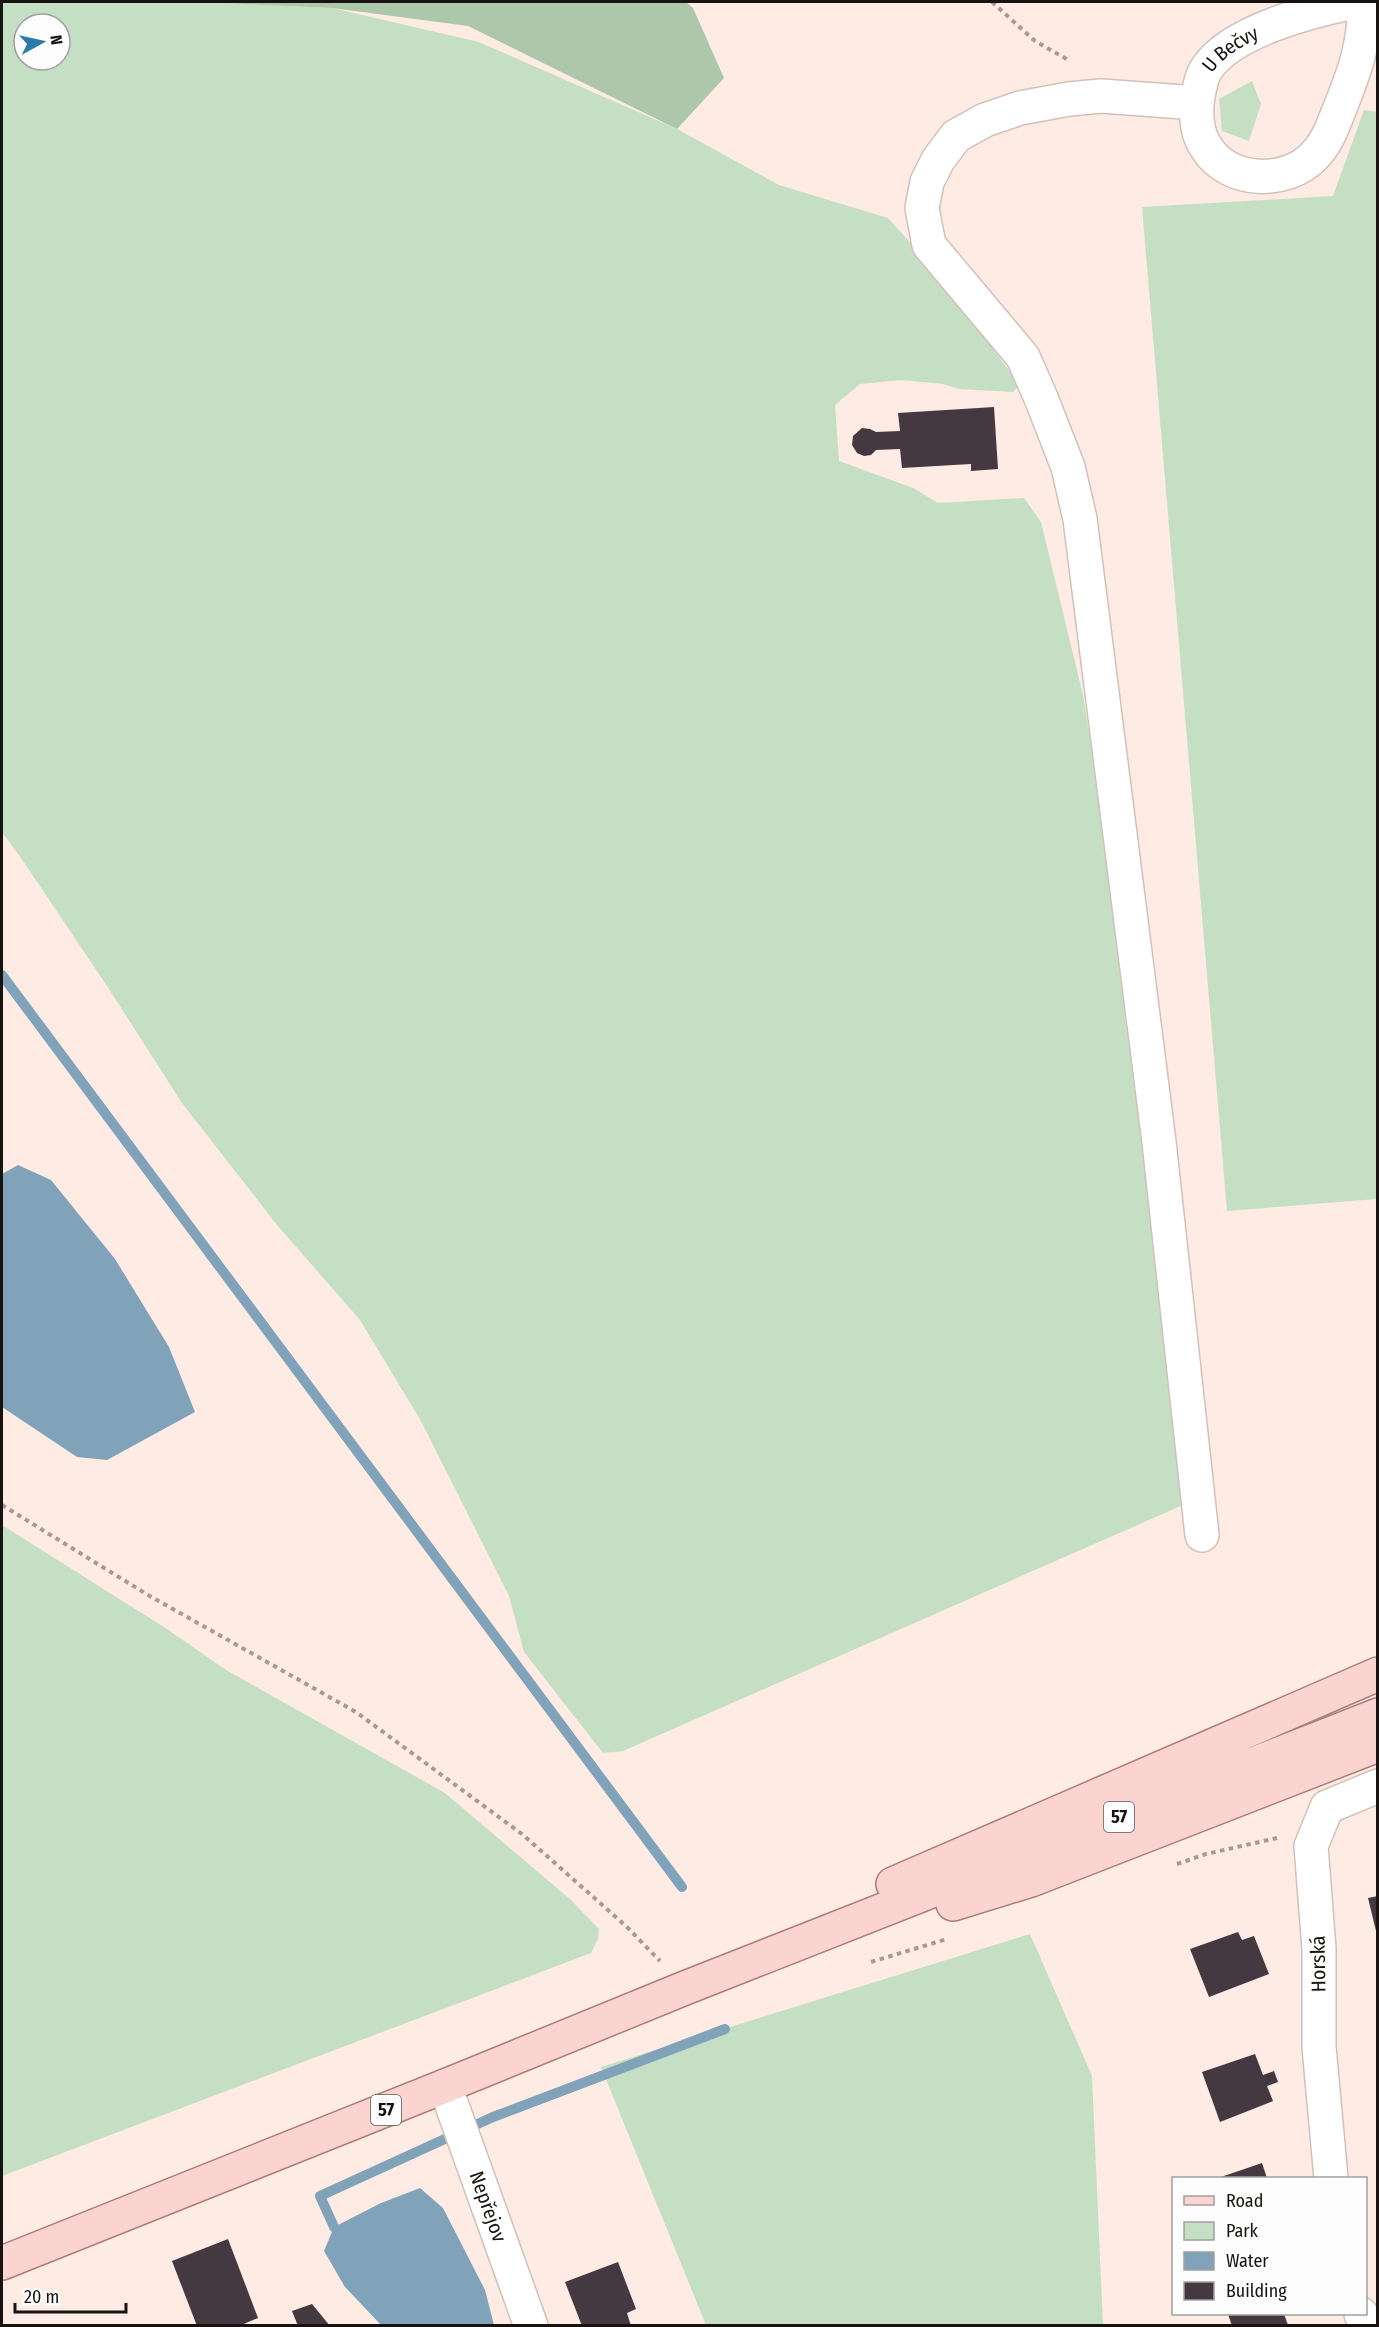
<svg xmlns="http://www.w3.org/2000/svg" width="1379" height="2327" font-family="'Fira Sans Condensed',sans-serif">
	<style>
		.green { fill: #c5dfc4; fill-rule: evenodd }
		.forest { fill: #acc7aa }
		.water { fill: #81a3ba }
		.lines { fill: none; stroke-linecap: round; stroke-linejoin: round }
		.stream { stroke: #81a3ba; stroke-width: 10 }
		.building { fill: #443841 }
		.minor-casing { stroke: #d2c1ba; stroke-width: 36 }
		.major-casing { stroke: #aa7e7a; stroke-width: 36 }
		.path { stroke: #a79a94; stroke-width: 4; stroke-dasharray: 4.5 4.5; stroke-linecap: butt }
		.minor { stroke: #fff; stroke-width: 33 }
		.major { stroke: #fbd4d1; stroke-width: 33 }
		.labels { text-anchor: middle; dominant-baseline: central; stroke-width: 6; stroke-linejoin: round; paint-order: stroke }
		.shield { fill: #fdfdfd; stroke: #5d5957; stroke-width: 1.5 }
		.shield-label { font-size: 18px; font-weight: bold; fill: #181310 }
		.street-label { font-size: 20px; fill: #181310; stroke: #fdfdfd }
	</style>
	<rect width="100%" height="100%" fill="#fdebe4"/>
	<path class="green" d="M2,2H197L332,8L479,42L677,129L779,185L888,218L925,259L1020,385L1013,392L959,389L943,384L901,380L860,384L835,405L839,461L913,488L938,503L1024,498L1041,522L1083,695L1096,776L1129,1048L1152,1148L1183,1505L623,1751L603,1753L524,1652L509,1596L421,1421L360,1320L277,1225L182,1103L107,986L23,861L2,832ZM24,24H60V60H24Z
		M1252,81L1261,104L1249,141L1222,131L1219,99Z
		M1364,110L1378,112L1377,1199L1227,1211L1142,207L1333,196Z
		M2,1525L167,1629L226,1670L445,1793L571,1900L599,1929L598,1939L591,1953L2,2176Z
		M1030,1934L1092,2076L1103,2325H706L601,2067Z"/>
	<path class="forest" d="M197,2H686L693,8L724,78L677,129L468,26L332,8Z"/>
	<path class="water" d="M18,1165L51,1180L115,1259L169,1347L195,1412L107,1460L77,1457L2,1407V1174Z
		M420,2188L443,2208L485,2290L494,2325H381L345,2287L324,2251L334,2227L381,2203Z"/>
	<g class="lines">
		<path class="stream" d="M2,975L682,1887
			M344,2236L334,2227L320,2196L493,2117L725,2029"/>
	</g>
	<path class="building" d="M994,407L998,469L971,471V464L902,468L900,449L876,450L871,455L864,456L857,453L852,445L853,436L862,428L870,429L876,432L900,431L898,413Z
		M1378,1896V1934L1377,1935L1368,1898Z
		M1238,1932L1242,1940L1254,1936L1269,1974L1209,1997L1190,1949Z
		M1255,2054L1263,2075L1274,2071L1278,2082L1267,2086L1273,2101L1220,2122L1202,2072Z
		M1262,2163L1267,2178H1218Z
		M228,2239L258,2318L239,2326H197L172,2261Z
		M618,2262L636,2309L627,2313L631,2326H582L565,2282Z
		M312,2304L330,2326H298L292,2311Z
		M1228,2314H1284L1288,2325L1232,2326Z"/>
	<g class="lines">
		<defs>
			<g id="minor">
				<path d="M1197,103C1196,119 1197,134 1206,147C1228,184 1287,185 1314,156C1328,142 1333,125 1340,108C1356,68 1364,45 1365,2"/>
				<path id="s1" d="M1202,1535L1159,1142L1080,519L1068,467L1041,398L1023,357L929,245L922,208L927,182L938,160L956,136L985,120L1020,108L1069,99L1101,96L1197,103C1199,92 1200,78 1207,68C1232,31 1313,10 1355,2"/>
				<path id="s2" d="M445,2086L531,2326"/>
				<path d="M1331,2178L1319,2047V1949L1311,1846L1327,1807L1378,1786"/>
				<path d="M1361,2314L1366,2326"/>
			</g>
			<path id="major" d="M893,1884L1378,1674
				M953,1904L1031,1880L1378,1745
				M2,2263L445,2086L685,1988L1378,1715"/>
		</defs>
		<use href="#minor" class="minor-casing"/>
		<use href="#major" class="major-casing"/>
		<path class="path" d="M992,2L1035,41L1070,61
			M2,1505L148,1595L356,1712L522,1834L626,1926L660,1961
			M1177,1864L1206,1854L1277,1838
			M871,1962L947,1939"/>
		<use href="#minor" class="minor"/>
		<use href="#major" class="major"/>
	</g>
	<g class="labels">
		<g class="shield">
			<rect x="1104" y="1802" width="30" height="30" rx="4.5"/>
			<rect x="371" y="2095" width="30" height="30" rx="4.5"/>
		</g>
		<g class="shield-label">
			<text x="1119" y="1817">57</text>
			<text x="386" y="2110">57</text>
		</g>
		<g class="street-label">
			<text stroke="none"><textPath href="#s1" startOffset="1776">U Bečvy</textPath></text>
			<text transform="translate(1318 1964) rotate(-91)">Horská</text>
			<text stroke="none"><textPath href="#s2" startOffset="128">Nepřejov</textPath></text>
		</g>
	</g>
	<rect width="1379" height="2327" fill="none" stroke="#181310" stroke-width="6"/>
	<rect x="1172" y="2177" width="195" height="138" fill="#fdfdfd" stroke="#a19f9e" stroke-width="1.5"/>
	<rect x="1184" y="2196" width="30" height="9" fill="#fbd4d1" stroke="#a19f9e" stroke-width="1.5"/>
	<text x="1226" y="2207" font-size="18" fill="#181310">Road</text>
	<rect x="1184" y="2222" width="30" height="18" fill="#c5dfc4" stroke="#a19f9e" stroke-width="1.5"/>
	<text x="1226" y="2237" font-size="18" fill="#181310">Park</text>
	<rect x="1184" y="2252" width="30" height="18" fill="#81a3ba" stroke="#a19f9e" stroke-width="1.5"/>
	<text x="1226" y="2267" font-size="18" fill="#181310">Water</text>
	<rect x="1184" y="2282" width="30" height="18" fill="#443841" stroke="#a19f9e" stroke-width="1.5"/>
	<text x="1226" y="2297" font-size="18" fill="#181310">Building</text>
	<g transform="translate(42 42) rotate(82)"><circle r="28" fill="#fdfdfd" stroke="#a19f9e" stroke-width="1.5"/>
	<path d="M0-4.5L10 22L0 15L-10 22Z" fill="#2a7bac"/>
	<text y="-9" font-size="16" font-weight="bold" text-anchor="middle" fill="#181310">N</text>
	</g>
	<path d="M15 2303v9h111v-9" fill="none" stroke="#181310" stroke-width="3"/>
	<text x="24" y="2303" font-size="18" fill="#181310" stroke="#fdfdfd" stroke-width="4.5" paint-order="stroke">20 m</text>
</svg>
